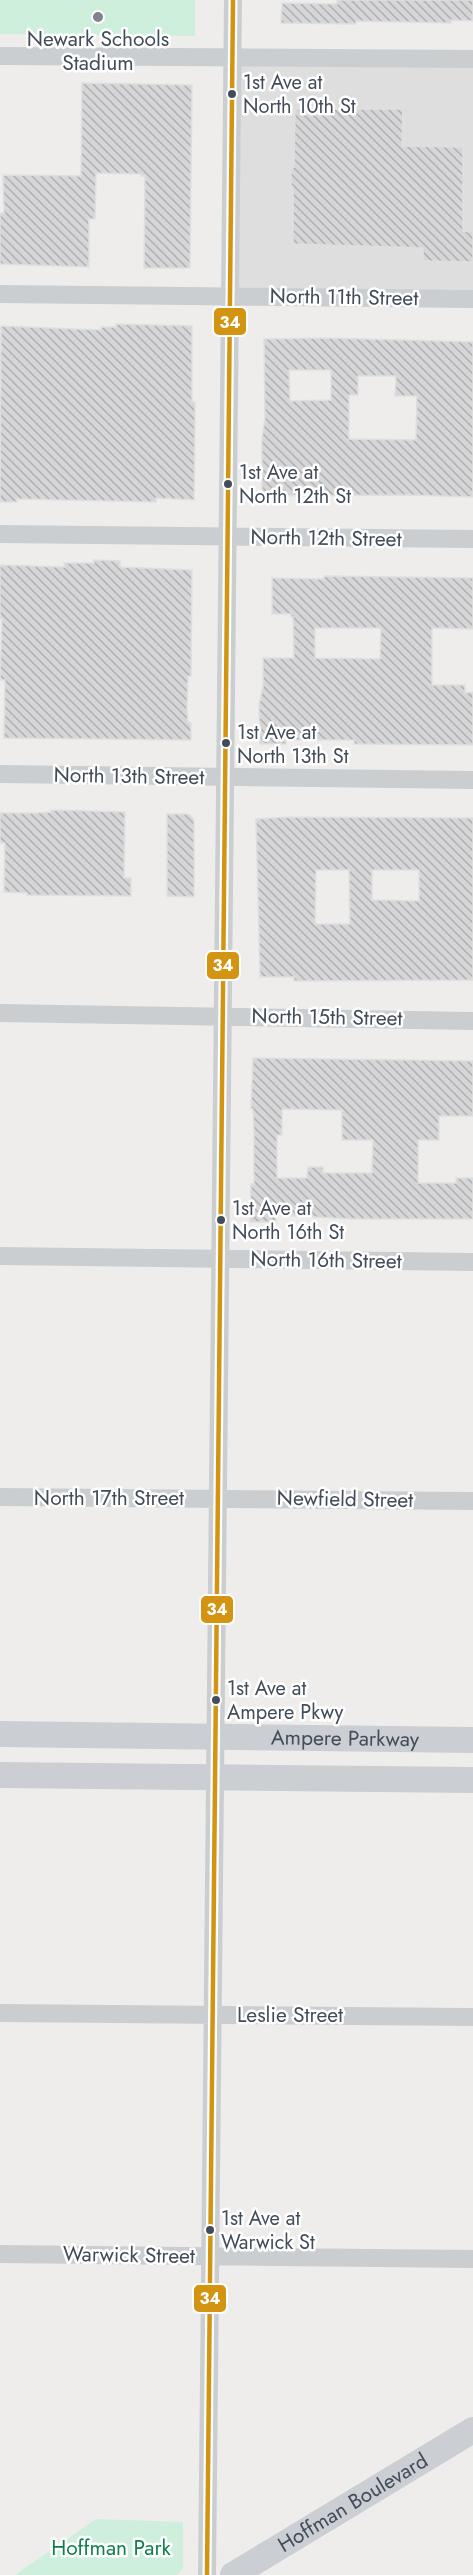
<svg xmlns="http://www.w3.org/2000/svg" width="473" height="2575" font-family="Jost,sans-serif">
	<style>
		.education { fill: #dfdede }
		.green { fill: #cfefdd }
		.building { fill: url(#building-back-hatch); stroke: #dfdfdf; stroke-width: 1.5; fill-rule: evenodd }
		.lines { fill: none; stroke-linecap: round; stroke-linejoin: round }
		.street { stroke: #cbced1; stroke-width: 18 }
		.secondary { stroke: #cbced2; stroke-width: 26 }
		.bus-1-casing { stroke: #fff; stroke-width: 9 }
		.bus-1 { stroke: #d39412; stroke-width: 4.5 }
		.poi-dot { fill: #7f858d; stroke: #fff; stroke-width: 2 }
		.bus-dot { fill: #434d5a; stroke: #fff; stroke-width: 2 }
		.labels { text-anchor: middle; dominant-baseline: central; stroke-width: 5; stroke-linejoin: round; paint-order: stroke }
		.bus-label { font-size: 20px; fill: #434d5a; stroke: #fff; text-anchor: start }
		.poi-label { font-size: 21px; fill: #434d5a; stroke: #fff }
		.street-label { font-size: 21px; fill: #434d5a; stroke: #fff }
		.park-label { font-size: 21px; fill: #107f50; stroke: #fff }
		.line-badge { stroke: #fff; stroke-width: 2 }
		.badge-label { font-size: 16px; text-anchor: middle; font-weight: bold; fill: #fff }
	</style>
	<defs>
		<pattern id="building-back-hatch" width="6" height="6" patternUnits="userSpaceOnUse" patternTransform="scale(1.5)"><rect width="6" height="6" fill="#d6d6d8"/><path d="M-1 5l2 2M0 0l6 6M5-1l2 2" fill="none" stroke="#afb0b2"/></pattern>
	</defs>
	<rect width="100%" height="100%" fill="#eeedec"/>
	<path class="education" d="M236,60L473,64V294L230,293Z"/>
	<path class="green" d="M0,0H195V36L0,34Z
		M96,2519L183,2522V2568L177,2575H15Z"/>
	<path class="building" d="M337,0H473V21L451,20V23L356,21V24L281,23L282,3L337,4Z
		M82,83L192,85L190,268H144L145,176H141V174L96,173L95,219H89V267L0,264V213H4L3,175L81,176Z
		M295,109H403L402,146L463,147V231L473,232V262L423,261V248L293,244V187L291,185V169L294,167Z
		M116,324L192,326V402H195V418L194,500L156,498V502L17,499V502H0L1,326L101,330V327H116Z
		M328,338L473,342V497L408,495L262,496V438L265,418L264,339ZM289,370H331V400L290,401ZM358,376H396L395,396H417L416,440L349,439V395H358Z
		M94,560L120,561V567L192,570L191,676H188L187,709L188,722L191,723V740L4,738L5,680H0L2,619H0V565L65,567L64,563H94Z
		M324,576L473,578V629L432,628V685H465V693L473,692V745L354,744V740H286V744H260L259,705L263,687V658H294L293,617H291V614H272V578L324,579ZM315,628H381L380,659L315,658Z
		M51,810L125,812L124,878H131V896L27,895V893L4,892L5,843H0V813H36L51,812Z
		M167,814H189L194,820V897L167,896Z
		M287,817L473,818V980L294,981V977H260L256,819ZM316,870H349L350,924H315ZM372,870H419V901L372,900Z
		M253,1058L473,1061V1116H439V1140H418V1183H456V1178H473V1219H353L276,1215V1222H250L251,1184H254V1135L253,1109H251ZM282,1109L342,1110V1140H373L372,1173H323V1167H308L307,1178H277V1135H282Z"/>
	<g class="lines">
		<path class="street" d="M0,56L473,59
			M0,294L473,299
			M0,534L473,539
			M0,774L473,780
			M0,1013L473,1021
			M0,1256L473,1262
			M0,1497L473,1501
			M0,2013L473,2017
			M0,2254L473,2259
			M207,2575L233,0"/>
		<g class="secondary">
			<path id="s1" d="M0,1734L473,1740"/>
			<path d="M0,1775L473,1780"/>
			<path id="s2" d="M233,2575L473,2430"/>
		</g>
		<defs>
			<path id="bus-1" d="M207,2575L233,0"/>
		</defs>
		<use href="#bus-1" class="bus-1-casing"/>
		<use href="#bus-1" class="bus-1"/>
	</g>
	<circle class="poi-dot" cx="98" cy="17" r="6"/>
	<g class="bus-dot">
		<circle cx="232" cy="94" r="5"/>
		<circle cx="228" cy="484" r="5"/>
		<circle cx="226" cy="743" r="5"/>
		<circle cx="221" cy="1220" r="5"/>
		<circle cx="216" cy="1700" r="5"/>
		<circle cx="210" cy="2230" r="5"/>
	</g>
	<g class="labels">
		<g class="bus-label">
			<text x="243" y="82">1st Ave at<tspan x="243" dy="24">North 10th St</tspan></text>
			<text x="239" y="472">1st Ave at<tspan x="239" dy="24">North 12th St</tspan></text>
			<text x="237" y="732">1st Ave at<tspan x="237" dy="24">North 13th St</tspan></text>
			<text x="232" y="1208">1st Ave at<tspan x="232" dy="24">North 16th St</tspan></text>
			<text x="227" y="1688">1st Ave at<tspan x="227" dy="24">Ampere Pkwy</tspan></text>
			<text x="221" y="2218">1st Ave at<tspan x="221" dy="24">Warwick St</tspan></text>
		</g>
		<g class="poi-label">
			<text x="98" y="39">Newark Schools<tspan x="98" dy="24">Stadium</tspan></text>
		</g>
		<g class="street-label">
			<text transform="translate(344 297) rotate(1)">North 11th Street</text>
			<text transform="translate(326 538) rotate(1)">North 12th Street</text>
			<text transform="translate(129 776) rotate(1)">North 13th Street</text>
			<text transform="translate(327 1017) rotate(1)">North 15th Street</text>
			<text transform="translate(326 1260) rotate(1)">North 16th Street</text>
			<text x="109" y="1498">North 17th Street</text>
			<text transform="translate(345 1499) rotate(1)">Newfield Street</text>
			<text stroke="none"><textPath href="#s1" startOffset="345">Ampere Parkway</textPath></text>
			<text x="290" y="2015">Leslie Street</text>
			<text transform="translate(129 2255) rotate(1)">Warwick Street</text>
			<text stroke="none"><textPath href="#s2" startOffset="140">Hoffman Boulevard</textPath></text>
		</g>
		<g class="park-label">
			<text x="111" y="2548">Hoffman Park</text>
		</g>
	</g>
	<g class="line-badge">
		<rect x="213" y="307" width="34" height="29" rx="6" fill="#d39412"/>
		<rect x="206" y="951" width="34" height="29" rx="6" fill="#d39412"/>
		<rect x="200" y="1595" width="34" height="29" rx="6" fill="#d39412"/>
		<rect x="193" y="2284" width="34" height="29" rx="6" fill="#d39412"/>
	</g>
	<g class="badge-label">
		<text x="230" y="328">34</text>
		<text x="223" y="971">34</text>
		<text x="217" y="1615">34</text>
		<text x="210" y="2304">34</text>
	</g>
</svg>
